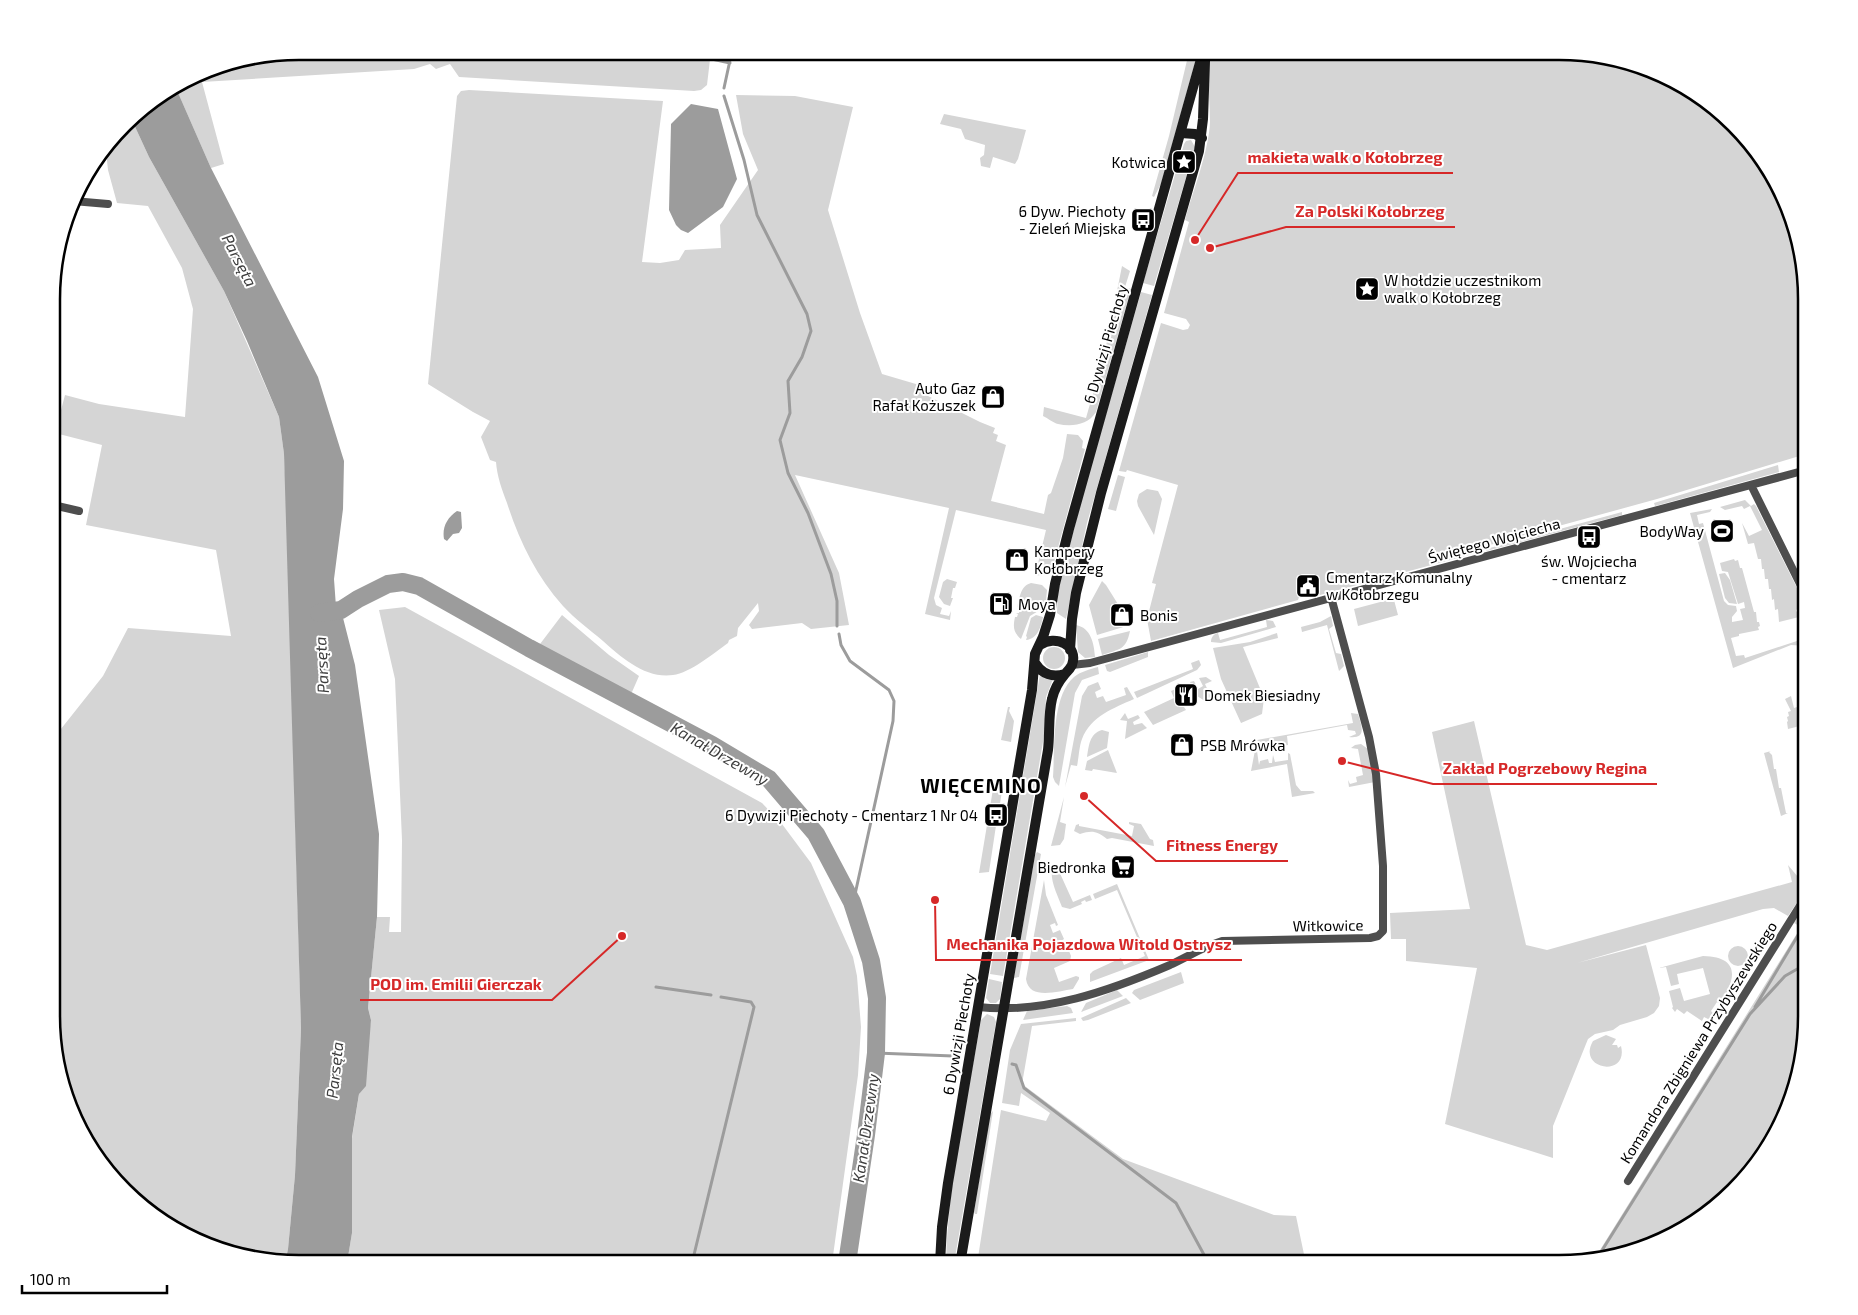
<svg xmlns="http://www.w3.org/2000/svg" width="1858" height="1315" font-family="'Exo 2',sans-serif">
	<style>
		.green { fill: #d5d5d5 }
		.water { fill: #9c9c9c }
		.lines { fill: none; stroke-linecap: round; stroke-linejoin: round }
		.stream { stroke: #9c9c9c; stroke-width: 3 }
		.river { stroke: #9c9c9c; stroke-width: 18 }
		.street { stroke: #4e4e4e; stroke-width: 8 }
		.secondary { stroke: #1b1b1b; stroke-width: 10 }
		.labels { text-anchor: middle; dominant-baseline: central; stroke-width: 4; stroke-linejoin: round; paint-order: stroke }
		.poi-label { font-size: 15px; fill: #000; stroke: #fff; text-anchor: start }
		.street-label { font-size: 15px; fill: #000; stroke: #fff }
		.water-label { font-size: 16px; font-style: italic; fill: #3d3d3d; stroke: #fff }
		.district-label { font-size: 20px; font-weight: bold; letter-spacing: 1px; fill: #000; stroke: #fff }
		.rim { fill: none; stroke: #000; stroke-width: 2.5 }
		.leader { fill: none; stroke: #d62828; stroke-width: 2 }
		.callout-dot { fill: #d62828; stroke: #fff; stroke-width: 2 }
		.callout-label { font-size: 16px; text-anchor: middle; font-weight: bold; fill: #d62828; stroke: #fff; stroke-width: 4; stroke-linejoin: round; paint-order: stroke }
	</style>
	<rect width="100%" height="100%" fill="#fff"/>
	<path class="green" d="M299,51H711L707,85L701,90L694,91L459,77L450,64L436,69L430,64L414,69L202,82L224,164L211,168L176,88L204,70Z
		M1189,52H1198L1161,184L1154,197L1152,196L1169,136Z
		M1210,52H1575L1639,64L1710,102L1774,175L1798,235L1806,283V454L1657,499L1479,548L1480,552L1320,595L1318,592L1299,597L1298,600L1151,641L1147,619L1156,584L1152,583L1178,485L1127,470L1126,472L1119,471L1161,323L1183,330L1188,329L1190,325L1186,319L1164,313L1189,222L1185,220C1193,191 1209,150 1210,122C1210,98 1206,75 1210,52Z
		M469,90L663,101L642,262L660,263L679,260L685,250L721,248L720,225L758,170L743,134L736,95L795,96L853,107L828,210L860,313L882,374L926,387L924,394L980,422L995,428L993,433L998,435L996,441L1006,445L991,501L1044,514L1048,495L1051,493L1063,458L1067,434L1078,435L1083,441L1082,448L1085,449L1051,573L1035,576L1046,530L956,510L934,598L936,605L942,608L940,614L949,616L951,611L950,620L925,614L949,508L795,475L839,573L849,625L811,629L802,623L752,629L749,625L759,611L758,603L738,628L737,636L729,640L728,643C714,653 690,673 673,675C646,679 622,658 603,641C590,630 575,619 563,606C536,576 519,540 507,503C502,490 497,476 496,462L490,460L481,437L490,421L473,412L428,384L457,96L461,91Z
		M944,114L1026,130L1018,159L1015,164L993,157L990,168L981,166L980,158L984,155L985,145L965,139L961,129L940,124Z
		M131,118L149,157L224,291L279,417L284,454L287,515L301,1029L295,1175L288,1249L285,1263L219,1251L148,1213L85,1140L53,1048V739L103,676L128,628L231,636L216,550L86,525L102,445L55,433L65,395L99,404L185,417L193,309L182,268L148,206L117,203L108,170L106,151Z
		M1191,140L1195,147L1154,286L1143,283L1184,144L1186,141Z
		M1122,266L1130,271L1125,287L1131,289L1096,412C1088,425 1072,427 1058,424C1053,423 1048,418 1043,416L1044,407L1086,418L1105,351Z
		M1141,292L1152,295L1087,523L1066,619L1057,613L1058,591L1082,498Z
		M1778,465L1779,472L1655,506L1654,503Z
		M1118,475L1125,477L1116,511L1108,509Z
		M1147,489L1158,491L1162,499L1154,535L1138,506L1137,501L1139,494Z
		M1745,500L1751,506L1754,504L1756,506L1806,606V611L1804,614L1800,608L1796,610L1799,617L1779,622L1778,609L1775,610L1774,599L1772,600L1771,589H1769L1768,579H1765L1764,569H1762L1761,559H1758L1754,543L1748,544L1742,523L1749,536L1762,530L1750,506L1744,509L1742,506L1725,510L1720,507Z
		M1712,509L1710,512L1697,515L1699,524L1703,523L1724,601L1728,605L1736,606L1737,611L1732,617V622L1743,620L1740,609L1745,608L1744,602L1738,604L1728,572L1722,571L1720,563L1734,559L1735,561L1738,560L1740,568H1742L1754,612H1756L1757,622H1759L1760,626L1758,627L1759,630L1739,634V636L1731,638L1736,656L1744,655L1745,658L1806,638V646L1791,645L1733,668L1690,513Z
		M1622,512V515L1486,551V549Z
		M1725,573L1730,580L1737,604L1729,603L1725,598L1719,574Z
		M947,579L957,582L955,588H953L951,598H953L950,606L944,604L939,597L943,582Z
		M1102,581L1106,585L1121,609L1115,613L1121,623L1127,620L1130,625L1097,635L1089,605Z
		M1031,583L1042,585L1047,590L1045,611L1040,610L1030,616L1021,639C1013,632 1013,627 1015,617H1017L1018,614L1016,613H1019L1020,608L1017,607C1020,598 1020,586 1031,583Z
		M1414,593L1415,595L1394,600L1398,615L1358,626L1354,609Z
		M405,607L762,803L782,824L811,863L853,957L857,976L861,1027L858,1075L832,1263H347L352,1233V1138L371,1020L368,1008L377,917H390L389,932H401L402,840L395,679L379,610Z
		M562,615L609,655L639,676L632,692L628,695L622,693L537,648Z
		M1036,615L1043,617C1041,626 1038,639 1026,640L1027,637L1026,636L1031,618Z
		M1331,616L1333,626L1329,629L1336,653L1341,654L1344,666L1339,671L1327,625L1302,632L1301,627L1320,622Z
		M1266,620L1273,621L1276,627L1221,643L1211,642C1211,638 1213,634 1218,633L1220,640L1267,627Z
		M1076,625C1091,628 1094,643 1095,657L1085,658L1078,652Z
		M1130,631C1126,650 1120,649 1102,655L1098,639Z
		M1277,633L1278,638L1243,647L1264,698L1262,714L1241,723L1221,679L1213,648L1250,642Z
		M1043 658a11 11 0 1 1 22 0a11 11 0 1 1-22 0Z
		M1148,652V657L1110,672L1107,671L1105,665Z
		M1199,660L1201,665L1197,670L1137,698L1134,692L1193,669L1191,663Z
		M1098,667L1099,674L1082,680L1075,693L1059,786L1055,782L1053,777C1055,749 1051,697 1074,677C1080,672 1090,669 1098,667Z
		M1040,674L1053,679L1046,697L1044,736L1003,976L990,974Z
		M1206,677L1212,681L1205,684L1211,697L1205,701L1197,696L1190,682L1194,681L1198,689L1203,686L1199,678Z
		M1098,682L1101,689L1095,692L1097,698L1103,696L1106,702L1126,695L1124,688L1127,687L1134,699C1114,708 1091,716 1082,739C1079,747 1079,757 1077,766L1071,765L1065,787L1082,696L1088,686Z
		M1187,684L1191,693L1180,698L1182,704L1186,710L1153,725L1144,712L1174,698L1171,691Z
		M1791,696L1794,708L1806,704V722L1796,727L1788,729L1787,722L1788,721L1787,717L1789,716L1788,712L1791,711L1785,699Z
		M1008,707H1010L1009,711L1014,721L1011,742L1001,740Z
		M1125,713L1128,719L1138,715L1140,718L1133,722L1134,725L1142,723L1147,728L1125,739L1127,721L1120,720Z
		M1351,713L1358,714C1361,725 1368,739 1349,737L1356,734L1355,731L1348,730L1347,725L1287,736L1288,745L1282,746L1280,743L1272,745L1270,748L1268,745L1260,747V750L1257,751L1259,765L1260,761L1268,759L1269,763H1272L1273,755L1275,762L1288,760V753L1290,754L1296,785L1301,791H1313L1315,793L1292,797L1287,764L1251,771L1257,740L1353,723Z
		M1474,721L1526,945L1547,950L1792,882L1788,865L1798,877L1806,870V889L1788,916L1774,908L1763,909L1577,963L1646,945L1660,998L1659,1006L1654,1013L1647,1017L1620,1025L1613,1030L1595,1034L1588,1039L1553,1126V1158L1445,1124L1477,968L1406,961V939H1391L1390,913L1470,909L1432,732Z
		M1102,730L1109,732L1107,748L1087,757C1089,746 1089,734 1102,730Z
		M1361,744L1368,749L1375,782L1349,787L1348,780L1350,784L1357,782L1356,777L1363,775L1358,749L1351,748L1355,745Z
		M1108,750L1117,773L1093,769L1092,771L1085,770L1087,761Z
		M1771,751L1769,752L1772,755L1774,769H1776L1779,788H1781L1786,813H1788L1781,816L1764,753Z
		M993,789L1002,791L999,810H995L993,819H997L989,872L979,873Z
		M1064,797L1060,822L1066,824L1064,839L1060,845L1051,846Z
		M1129,822L1141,824L1150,839L1153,840L1154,846L1112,838L1107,839C1097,831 1092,830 1080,834L1074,831L1076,825L1079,824V826L1132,836L1134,826L1129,824Z
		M1037,852L1041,854L1019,977L1014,978L1035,855Z
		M1053,866L1058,869L1073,902L1090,895L1092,900L1086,902L1085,900L1081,902L1082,904L1070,909L1062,907C1058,896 1048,877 1053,866Z
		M1044,880L1046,895L1058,925L1056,926L1055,923L1050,925L1053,933L1060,930L1064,939L1061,941L1064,947L1067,946L1071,956L1070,961L1054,968L1059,982L1076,976L1079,977V979L1073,989C1058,991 1029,1001 1026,979Z
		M1117,884L1149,960L1090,982V974L1093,971L1121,958L1124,965L1145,956L1117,890L1095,899L1093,894Z
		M1806,903V1032L1794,1096L1756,1167L1722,1202L1669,1238L1623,1255L1598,1259L1600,1250L1801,927L1794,923Z
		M1728 956a10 10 0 1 1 20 0a10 10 0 1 1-20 0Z
		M1703,956C1741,957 1736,979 1720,1004L1717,1002L1711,1011L1714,1014L1710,1020L1704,1017L1702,1021L1687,1011L1684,1014L1677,1009L1675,1012L1672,1008L1673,1007L1669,991L1680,988L1684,1001L1710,994L1703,968L1677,974L1679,984L1671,986L1666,967L1659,968Z
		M1181,972L1184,983L1140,1000L1132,993L1134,990Z
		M989,979L1002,982L1000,999L996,1003H990L986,998Z
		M1117,990L1123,996L1081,1012L1086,1003Z
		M1126,998L1131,1003L1088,1020L1083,1021L1081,1018Z
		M1067,1006L1071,1008L1073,1013L1023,1020L1027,1011Z
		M987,1014L994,1017L996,1022L954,1263H946C948,1182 967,1101 981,1020Z
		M1076,1018V1021L1032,1026L1022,1084L1123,1159L1274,1215L1296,1216L1306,1264H977L1001,1110L1046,1121L1050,1113L1021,1093L1019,1106L1002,1103L1010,1050L1021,1024Z
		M1606,1035L1616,1039L1612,1045H1617L1618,1048L1621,1046C1629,1078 1576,1070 1593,1041Z
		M993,1111L977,1214H975L974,1212L990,1114Z"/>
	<path class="water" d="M176,88L211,168L318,377L344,461L343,509L334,579L336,607L341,610L355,665L379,834L377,917L368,1008L371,1020L366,1086L359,1094L352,1137V1233L347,1263H285L288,1249L295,1175L301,1029L284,454L279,417L247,341L224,291L149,157L131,118L135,113Z
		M691,104L718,109L737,179L723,207L688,233L681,230L676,225L669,210L671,124Z
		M457,511L461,512L462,528L459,533L453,534L447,541L444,539C442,527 447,518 457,511Z"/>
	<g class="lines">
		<path class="stream" d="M675,51L730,63
			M724,88L732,51
			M724,96L744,160L757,215L807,314L811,331L802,357L788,381L790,413L780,440L788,473L808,513L831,574L837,601V626
			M839,634L841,645L850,661L889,690L894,701L893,721L854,899L852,902
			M656,987L711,995
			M1755,1007L1806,922
			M876,1053L953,1056
			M1012,1064L1016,1065L1024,1088L1176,1203L1209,1264
			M1600,1258L1601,1252L1750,1014L1785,976L1806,964
			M692,1263L754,1007L751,1002L721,997"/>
		<path class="river" d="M319,613L341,610L358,599L388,584L403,582L419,586L529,648L712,745L769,779L816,834L852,902L871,961L877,998L876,1053L866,1135L847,1263"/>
		<path class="street" d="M73,201L108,204
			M1751,485L1806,596
			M53,505L79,511
			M1072,665L1090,663L1806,470
			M978,1007C1045,1014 1109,991 1170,965C1187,957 1203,947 1222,941L1370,938L1378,936L1383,931V866L1376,774L1369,737L1331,597
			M1628,1181L1806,896"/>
		<path class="secondary" d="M1181,133L1195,134L1202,138
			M1070,650L1072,619L1076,593L1101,493L1199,151L1203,119L1205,61
			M1035,663C1042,674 1053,678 1065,674
			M940,1263L942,1227L948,1183L1032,690L1035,654L1043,637L1050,615L1055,584L1069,529L1203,52
			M960,1264L1048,750C1050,733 1048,715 1052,699C1054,690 1059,681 1065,674C1068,671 1070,669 1072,665C1079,645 1055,634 1040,645"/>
	</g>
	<defs>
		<symbol id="sight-square" viewBox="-11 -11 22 22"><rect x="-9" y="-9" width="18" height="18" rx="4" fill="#000" stroke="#fff"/><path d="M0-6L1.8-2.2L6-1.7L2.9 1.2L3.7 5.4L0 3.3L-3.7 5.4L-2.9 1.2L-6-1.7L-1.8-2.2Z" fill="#fff"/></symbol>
		<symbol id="bus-square" viewBox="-11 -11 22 22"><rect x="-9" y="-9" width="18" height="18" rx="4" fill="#000" stroke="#fff"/><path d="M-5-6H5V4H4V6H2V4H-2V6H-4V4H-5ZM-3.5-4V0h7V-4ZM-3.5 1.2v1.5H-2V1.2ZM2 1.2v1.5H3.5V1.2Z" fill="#fff"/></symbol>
		<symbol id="shop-square" viewBox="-11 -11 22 22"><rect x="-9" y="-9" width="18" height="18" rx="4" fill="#000" stroke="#fff"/><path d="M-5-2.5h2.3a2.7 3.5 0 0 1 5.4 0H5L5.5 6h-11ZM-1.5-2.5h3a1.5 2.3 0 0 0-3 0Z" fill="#fff"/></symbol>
		<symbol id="stadium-square" viewBox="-11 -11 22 22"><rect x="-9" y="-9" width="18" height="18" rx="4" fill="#000" stroke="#fff"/><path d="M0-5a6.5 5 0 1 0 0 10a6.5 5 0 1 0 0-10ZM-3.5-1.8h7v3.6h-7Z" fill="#fff"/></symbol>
		<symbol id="civic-square" viewBox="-11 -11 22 22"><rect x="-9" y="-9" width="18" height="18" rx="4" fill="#000" stroke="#fff"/><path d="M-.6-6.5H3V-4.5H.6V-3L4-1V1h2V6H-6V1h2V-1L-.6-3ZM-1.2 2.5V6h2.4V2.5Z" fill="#fff"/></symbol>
		<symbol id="fuel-square" viewBox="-11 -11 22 22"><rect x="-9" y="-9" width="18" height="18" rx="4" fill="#000" stroke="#fff"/><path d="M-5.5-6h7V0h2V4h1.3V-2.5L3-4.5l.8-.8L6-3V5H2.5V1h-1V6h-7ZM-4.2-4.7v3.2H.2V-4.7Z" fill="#fff"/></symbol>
		<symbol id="restaurant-square" viewBox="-11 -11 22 22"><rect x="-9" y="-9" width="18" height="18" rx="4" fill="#000" stroke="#fff"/><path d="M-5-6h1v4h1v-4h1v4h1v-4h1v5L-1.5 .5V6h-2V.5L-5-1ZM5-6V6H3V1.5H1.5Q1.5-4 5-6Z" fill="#fff"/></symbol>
		<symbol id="supermarket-square" viewBox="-11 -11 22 22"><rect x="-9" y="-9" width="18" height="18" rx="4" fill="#000" stroke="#fff"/><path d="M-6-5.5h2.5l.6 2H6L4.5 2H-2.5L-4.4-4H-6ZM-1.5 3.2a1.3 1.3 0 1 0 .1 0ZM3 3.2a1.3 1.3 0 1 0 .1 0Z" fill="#fff"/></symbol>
	</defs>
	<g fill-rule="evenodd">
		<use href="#sight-square" x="1170" y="148" width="28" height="28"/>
		<use href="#bus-square" x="1129" y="206" width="28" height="28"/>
		<use href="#sight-square" x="1353" y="275" width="28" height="28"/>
		<use href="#shop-square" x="979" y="383" width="28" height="28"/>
		<use href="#stadium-square" x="1708" y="517" width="28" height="28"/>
		<use href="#bus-square" x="1575" y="523" width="28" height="28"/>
		<use href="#shop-square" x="1003" y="546" width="28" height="28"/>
		<use href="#civic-square" x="1294" y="572" width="28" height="28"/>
		<use href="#fuel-square" x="987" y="590" width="28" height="28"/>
		<use href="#shop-square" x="1108" y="601" width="28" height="28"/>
		<use href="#restaurant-square" x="1172" y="681" width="28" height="28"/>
		<use href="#shop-square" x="1168" y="731" width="28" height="28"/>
		<use href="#bus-square" x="982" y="801" width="28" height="28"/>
		<use href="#supermarket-square" x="1109" y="853" width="28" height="28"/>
	</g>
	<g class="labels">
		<g class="poi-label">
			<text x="1166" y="162" text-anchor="end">Kotwica</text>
			<text x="1126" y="211" text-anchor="end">6 Dyw. Piechoty<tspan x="1126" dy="17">- Zieleń Miejska</tspan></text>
			<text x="1384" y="280">W hołdzie uczestnikom<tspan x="1384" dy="17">walk o Kołobrzeg</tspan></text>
			<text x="976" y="388" text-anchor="end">Auto Gaz<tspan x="976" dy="17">Rafał Kożuszek</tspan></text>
			<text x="1704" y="531" text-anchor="end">BodyWay</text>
			<text x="1034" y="551">Kampery<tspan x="1034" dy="17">Kołobrzeg</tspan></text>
			<text x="1589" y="561" text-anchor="middle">św. Wojciecha<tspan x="1589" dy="17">- cmentarz</tspan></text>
			<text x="1326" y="577">Cmentarz Komunalny<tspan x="1326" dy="17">w Kołobrzegu</tspan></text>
			<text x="1018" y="604">Moya</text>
			<text x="1140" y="615">Bonis</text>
			<text x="1204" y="695">Domek Biesiadny</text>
			<text x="1200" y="745">PSB Mrówka</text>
			<text x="978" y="815" text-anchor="end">6 Dywizji Piechoty - Cmentarz 1 Nr 04</text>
			<text x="1106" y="867" text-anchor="end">Biedronka</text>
		</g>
		<g class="street-label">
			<text transform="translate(1105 344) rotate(-74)">6 Dywizji Piechoty</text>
			<text transform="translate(1494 540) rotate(-15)">Świętego Wojciecha</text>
			<text transform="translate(1328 925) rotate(-1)">Witkowice</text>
			<text transform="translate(958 1034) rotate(-80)">6 Dywizji Piechoty</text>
			<text transform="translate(1698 1042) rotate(-58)">Komandora Zbigniewa Przybyszewskiego</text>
		</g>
		<g class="water-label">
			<text transform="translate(240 260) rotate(63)">Parsęta</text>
			<text transform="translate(321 665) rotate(-93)">Parsęta</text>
			<text transform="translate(720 753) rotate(30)">Kanał Drzewny</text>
			<text transform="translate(334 1070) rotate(-84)">Parsęta</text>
			<text transform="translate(865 1128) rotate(-82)">Kanał Drzewny</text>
		</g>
		<g class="district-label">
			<text x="981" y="785">WIĘCEMINO</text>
		</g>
	</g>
	<path d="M0 0H1858V1315H0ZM299 60H1559A239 239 0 0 1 1798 299V1016A239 239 0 0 1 1559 1255H299A239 239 0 0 1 60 1016V299A239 239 0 0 1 299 60Z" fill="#fff" fill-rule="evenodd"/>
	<path class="rim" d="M299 60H1559A239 239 0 0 1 1798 299V1016A239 239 0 0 1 1559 1255H299A239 239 0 0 1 60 1016V299A239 239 0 0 1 299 60Z"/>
	<path class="leader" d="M1195 240L1238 173H1453M1210 248L1286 227H1455M1342 761L1433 784H1657M1084 796L1156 861H1288M935 900L936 960H1242M622 936L552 1000H360"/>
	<g class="callout-dot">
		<circle cx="1195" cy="240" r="5"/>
		<circle cx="1210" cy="248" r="5"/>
		<circle cx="1342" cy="761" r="5"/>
		<circle cx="1084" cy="796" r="5"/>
		<circle cx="935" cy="900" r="5"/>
		<circle cx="622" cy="936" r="5"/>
	</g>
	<g class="callout-label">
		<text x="1345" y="163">makieta walk o Kołobrzeg</text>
		<text x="1370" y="217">Za Polski Kołobrzeg</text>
		<text x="1545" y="774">Zakład Pogrzebowy Regina</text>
		<text x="1222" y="851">Fitness Energy</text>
		<text x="1089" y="950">Mechanika Pojazdowa Witold Ostrysz</text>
		<text x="456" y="990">POD im. Emilii Gierczak</text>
	</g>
	<path d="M22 1285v8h145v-8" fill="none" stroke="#000000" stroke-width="2.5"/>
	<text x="30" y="1285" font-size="15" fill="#000000" stroke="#ffffff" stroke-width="4" paint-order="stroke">100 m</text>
</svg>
